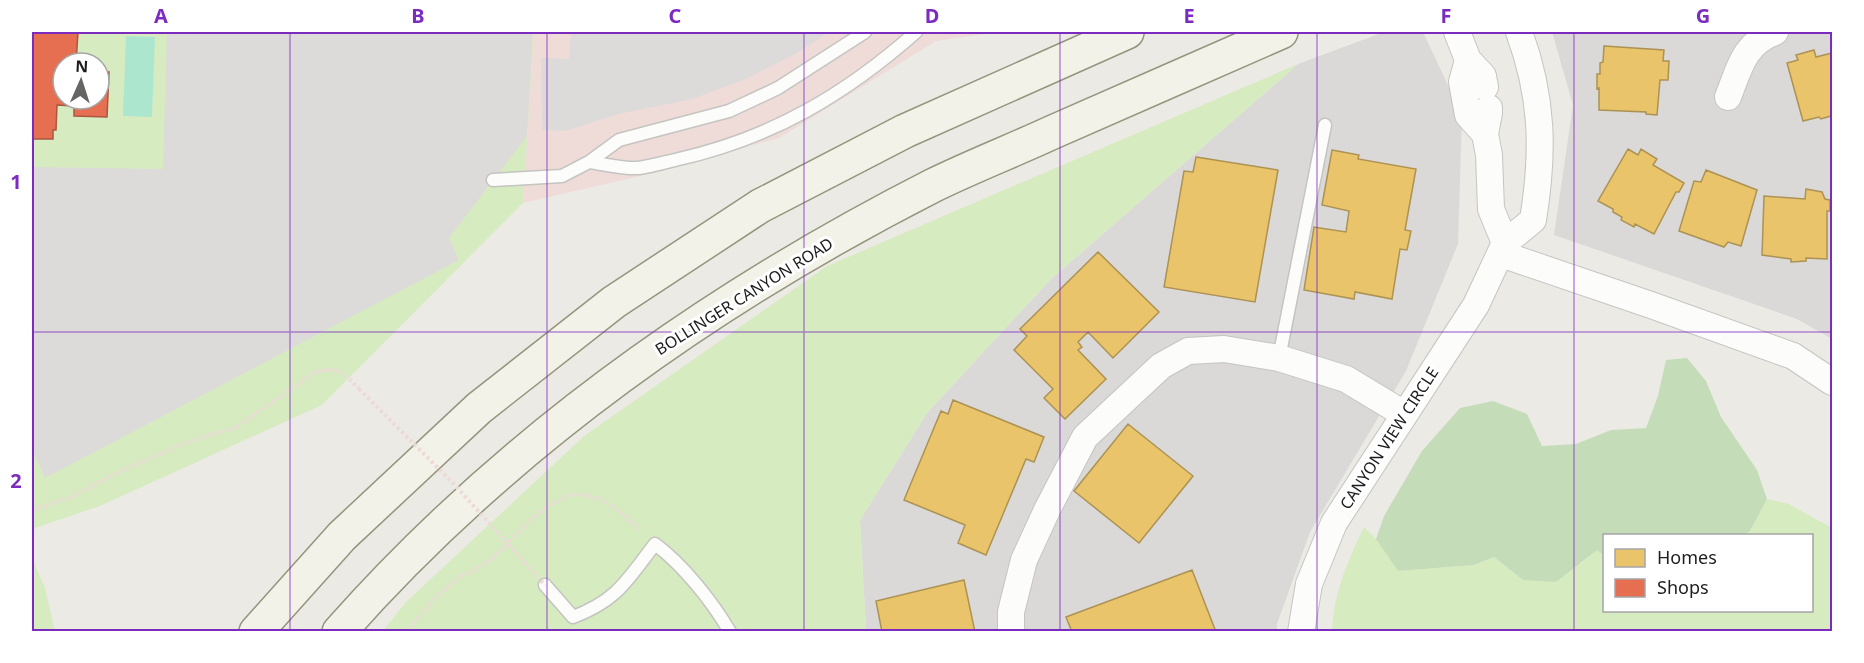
<svg xmlns="http://www.w3.org/2000/svg" width="1864" height="663" font-family="'Noto Sans',sans-serif">
	<style>
		.residential { fill: #dbd9d7 }
		.commercial { fill: #efdcd9 }
		.grass { fill: #d7ebc1; fill-rule: evenodd }
		.forest { fill: #c5dcb8 }
		.pitch { fill: #ade6ce }
		.parking { fill: #dcdbd9 }
		.homes { fill: #e9c46a; stroke: #ac9253; stroke-width: 1.5 }
		.shops { fill: #e76f51; stroke: #aa5641; stroke-width: 1.5 }
		.lines { fill: none; stroke-linecap: round; stroke-linejoin: round }
		.lane-casing { stroke: #c4c4c1; stroke-width: 15 }
		.street-casing { stroke: #c4c4c1; stroke-width: 28 }
		.secondary-casing { stroke: #93957c; stroke-width: 36 }
		.path { stroke: #ebdad7; stroke-width: 4; stroke-dasharray: 3 3; stroke-linecap: butt }
		.lane { stroke: #fcfcfb; stroke-width: 12 }
		.street { stroke: #fcfcfb; stroke-width: 26 }
		.secondary { stroke: #f3f2e9; stroke-width: 33 }
		.path-bridge { stroke: #ebdad7; stroke-width: 4; stroke-dasharray: 3 3; stroke-linecap: butt }
		.grid { fill: none; stroke: #7b2cbf; stroke-width: 1.5; stroke-opacity: 0.55 }
		.labels { text-anchor: middle; dominant-baseline: central; stroke-width: 6; stroke-linejoin: round; paint-order: stroke }
		.street-label { font-size: 16px; fill: #1d1d1d; stroke: #fff }
		.neatline { fill: none; stroke: #7b2cbf; stroke-width: 2 }
		.grid-label { font-size: 20px; text-anchor: middle; font-weight: bold; fill: #7b2cbf }
	</style>
	<rect width="100%" height="100%" fill="#eceae5"/>
	<path class="residential" d="M1384,32H1423L1462,115L1458,244L1406,371L1310,532L1277,624V631H866L860,520L927,413L1050,280L1298,64Z
		M1552,32H1832V339L1797,319L1554,235L1573,105Z"/>
	<path class="commercial" d="M534,32H998L936,41L779,138L636,177L523,203Z"/>
	<path class="grass" d="M32,32H534L523,203L322,405L100,506L32,529ZM63,63H99V99H63Z
		M1298,64L1050,280L927,413L860,520L866,631L382,632L406,602L584,436L827,266Z
		M1767,499L1789,504L1832,528V631L1332,632C1334,592 1347,562 1364,527L1376,539L1398,571L1474,565L1494,557L1523,580L1582,563L1597,549L1604,555V610H1812V536L1741,535L1750,531Z
		M32,558L45,588L55,631H32Z"/>
	<path class="forest" d="M1687,358L1706,381L1721,417L1757,470L1767,499L1750,531L1741,536H1604V555L1597,550L1556,582L1523,580L1494,557L1474,565L1398,571L1376,539L1384,516L1422,451L1460,408L1493,401L1527,414L1542,446L1576,444L1611,430L1646,428L1658,396L1666,360Z"/>
	<path class="pitch" d="M126,36L155,37L152,117L123,116Z"/>
	<path class="parking" d="M192,32H533L527,136L449,238L459,260L45,478L32,449V167L163,169L167,34H192Z
		M599,32H830L795,54L746,79L692,99L619,114L565,131L542,130L541,58L569,59L571,33Z"/>
	<path class="homes" d="M1604,46L1664,50L1663,61H1669L1668,80H1660L1657,115L1646,114V112L1599,110V88L1597,89V74H1600V63L1603,62Z
		M1814,50L1816,57L1832,53V118L1831,116L1821,119L1819,117L1803,121L1787,63L1798,60L1796,55Z
		M1628,149L1638,155L1641,149L1657,159L1653,165L1684,183L1679,192H1676L1654,234L1635,224L1634,227L1621,220L1622,217L1613,212V209L1598,201Z
		M1332,150L1359,155L1358,159L1416,169L1405,230L1411,231L1407,250L1400,249L1392,299L1355,292L1354,299L1304,290L1314,227L1346,232L1349,211L1322,205Z
		M1196,157L1278,170L1255,302L1164,287L1184,171L1193,172Z
		M1706,170L1757,190L1741,246L1728,242L1724,247L1679,231L1694,181L1701,182Z
		M1806,189L1822,192L1825,199L1830,200V211H1827V259L1806,258V261L1791,262V259L1762,255L1764,196L1805,199Z
		M1098,252L1159,312L1113,358L1088,332L1078,342L1082,347L1078,350L1106,379L1065,419L1044,398L1053,389L1014,350L1027,336L1020,329Z
		M953,400L1044,437L1034,462L1026,459L986,555L958,543L965,525L904,500L941,411L948,414Z
		M1128,424L1193,476L1139,543L1074,491Z
		M1192,570L1216,632H1072L1066,617Z
		M964,580L975,632H882L876,601Z"/>
	<path class="shops" d="M32,32H78L76,63H63V99H99V71L109,72L107,117L74,116V106L57,105L56,130H53V139H32Z"/>
	<g class="lines">
		<defs>
			<path id="lane" d="M865,32L778,88L729,111L619,140L589,162C604,164 623,169 639,168C652,166 666,162 679,159C772,138 846,94 916,32
				M493,180L562,176L589,162
				M1279,358L1325,125
				M545,585L573,617C618,600 627,580 655,544C683,565 712,601 730,632"/>
			<path id="street" d="M1457,32L1468,60L1483,76L1485,87
				M1468,60L1462,82L1468,115L1485,134
				M1728,97C1739,69 1744,43 1775,32
				M1489,108V113L1485,134L1489,155L1491,209L1505,243
				M1501,254L1651,305L1793,356L1832,382
				M1011,632V612L1024,560L1047,510L1085,437L1161,366L1188,351L1224,349L1279,358L1346,379L1404,414
				M1301,632L1309,584L1334,523L1476,305L1505,243L1533,220C1544,152 1543,97 1519,32"/>
			<path id="secondary" d="M256,632L342,536L479,408L614,302L760,206L905,131L1127,32
				M339,632C505,444 712,298 934,185C973,166 1014,150 1053,132C1129,99 1205,65 1281,32"/>
		</defs>
		<use href="#lane" class="lane-casing"/>
		<use href="#street" class="street-casing"/>
		<use href="#secondary" class="secondary-casing"/>
		<path class="path" d="M32,510L69,498L121,471L190,441L237,427L314,373C337,365 344,373 359,389
			M406,632C423,613 440,590 462,576C468,572 476,570 482,566C509,547 536,506 568,496C597,488 621,513 640,529"/>
		<use href="#lane" class="lane"/>
		<use href="#street" class="street"/>
		<use href="#secondary" class="secondary"/>
		<path class="path-bridge" d="M359,389L452,482L545,585"/>
	</g>
	<path class="grid" d="M290,32V632M547,32V632M804,32V632M1060,32V632M1317,32V632M1574,32V632M32,332H1832"/>
	<g class="labels">
		<g class="street-label">
			<text transform="translate(744 296) rotate(-32)">BOLLINGER CANYON ROAD</text>
			<text transform="translate(1389 438) rotate(-57)">CANYON VIEW CIRCLE</text>
		</g>
	</g>
	<rect width="1864" height="663" fill="none" stroke="#ffffff" stroke-width="66"/>
	<rect x="1603" y="534" width="210" height="78" fill="#ffffff" stroke="#a5a5a5" stroke-width="1.5"/>
	<rect x="1615" y="549" width="30" height="18" fill="#e9c46a" stroke="#a5a5a5" stroke-width="1.5"/>
	<text x="1657" y="564" font-size="18" fill="#1d1d1d">Homes</text>
	<rect x="1615" y="579" width="30" height="18" fill="#e76f51" stroke="#a5a5a5" stroke-width="1.5"/>
	<text x="1657" y="594" font-size="18" fill="#1d1d1d">Shops</text>
	<g transform="translate(81 81) rotate(3)"><circle r="28" fill="#ffffff" stroke="#a5a5a5" stroke-width="1.5"/>
	<path d="M0-4.5L10 22L0 15L-10 22Z" fill="#656563"/>
	<text y="-9" font-size="16" font-weight="bold" text-anchor="middle" fill="#1d1d1d">N</text>
	</g>
	<rect x="33" y="33" width="1798" height="597" class="neatline"/>
	<g class="grid-label">
		<text x="161" y="23">A</text>
		<text x="418" y="23">B</text>
		<text x="675" y="23">C</text>
		<text x="932" y="23">D</text>
		<text x="1189" y="23">E</text>
		<text x="1446" y="23">F</text>
		<text x="1703" y="23">G</text>
		<text x="16" y="189">1</text>
		<text x="16" y="488">2</text>
	</g>
</svg>
